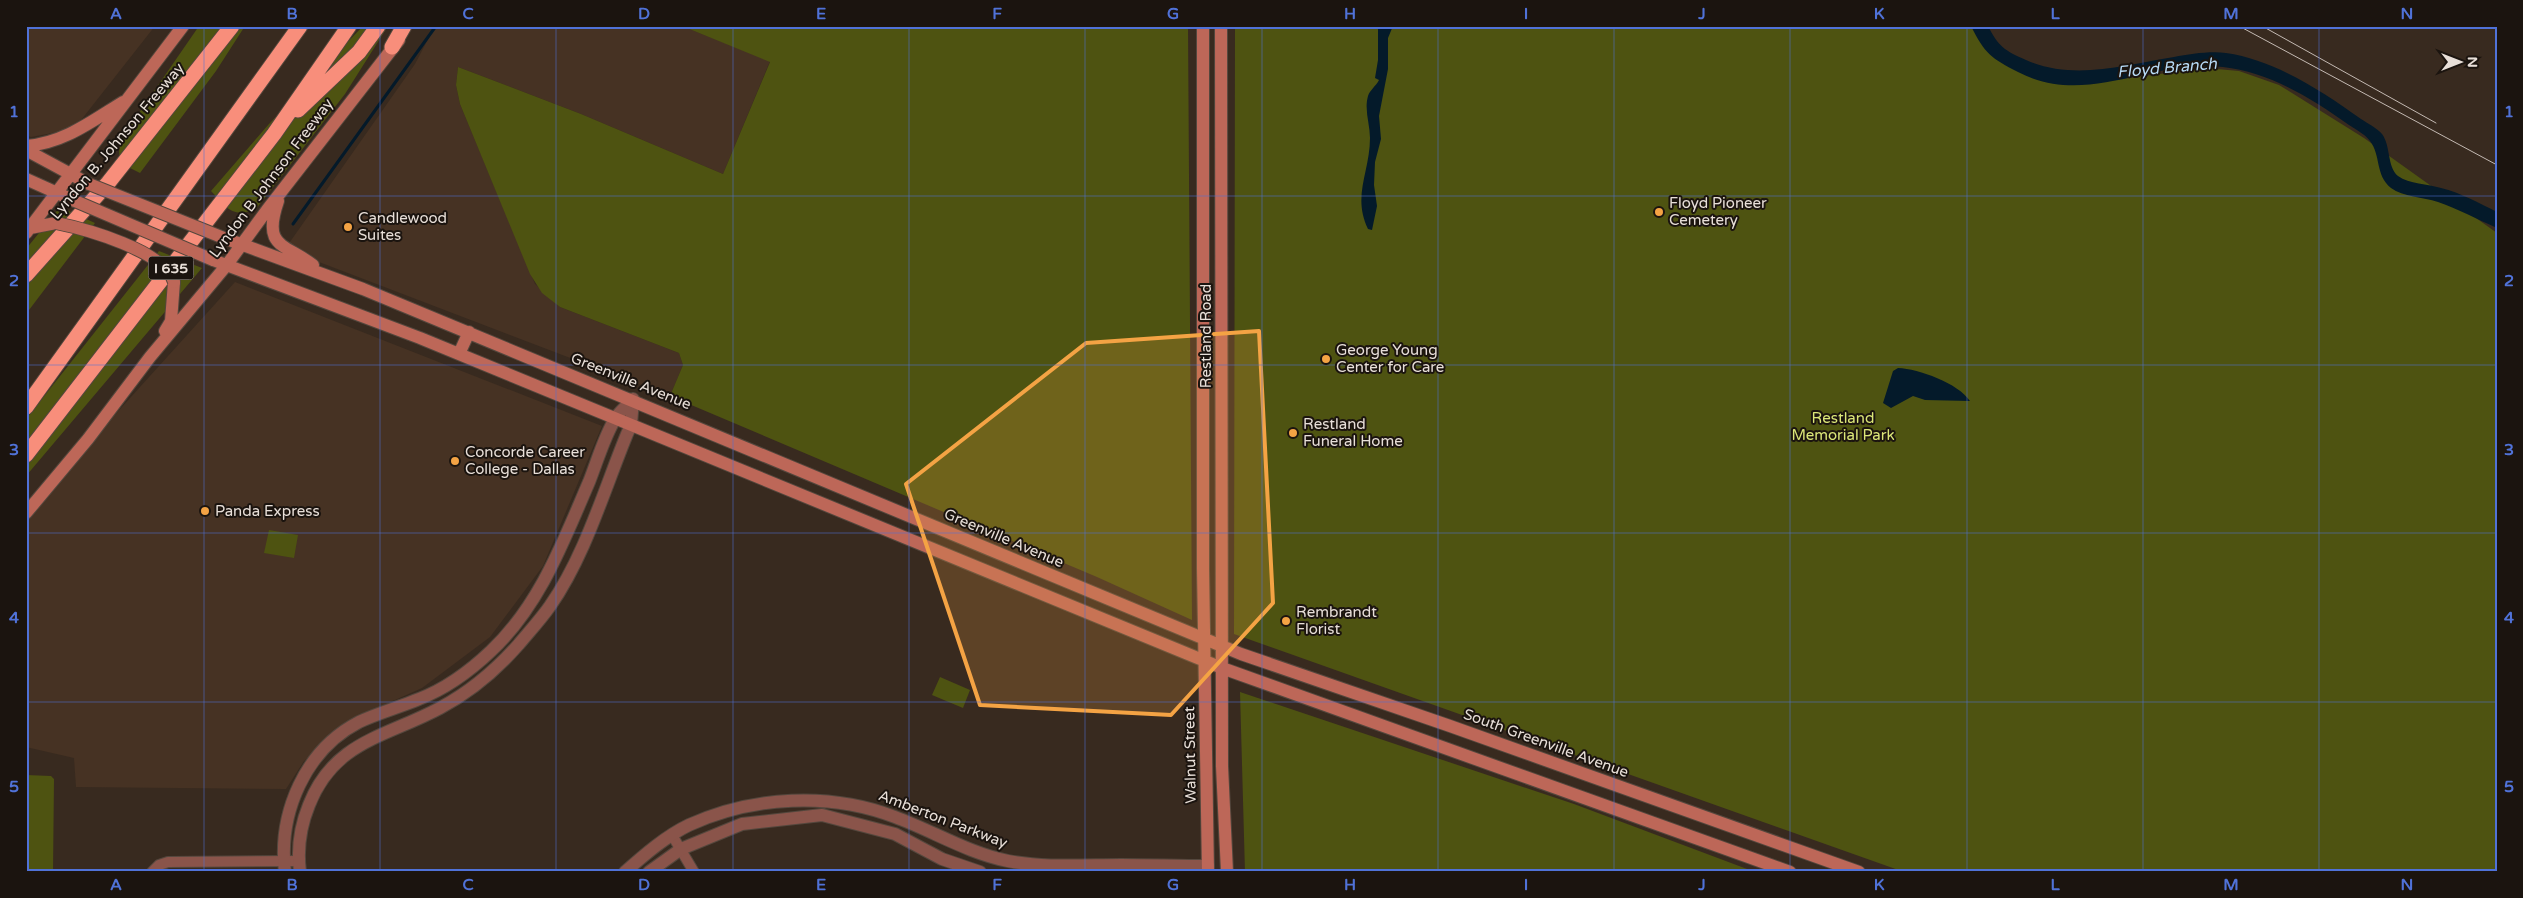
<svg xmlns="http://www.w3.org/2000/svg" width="2523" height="898" font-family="'Varela Round',sans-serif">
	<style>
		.built { fill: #463223 }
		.green { fill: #4e5311 }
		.water { fill: #041a2a }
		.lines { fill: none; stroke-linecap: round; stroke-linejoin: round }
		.stream { stroke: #041a2a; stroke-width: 3 }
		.minor-casing { stroke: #54473d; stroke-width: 12 }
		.tertiary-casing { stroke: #54473d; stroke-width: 14 }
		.secondary-casing { stroke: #54473d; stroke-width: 14 }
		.motorway-casing { stroke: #54473d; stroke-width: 17 }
		.minor { stroke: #8a544a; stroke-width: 10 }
		.tertiary { stroke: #8a544a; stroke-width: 12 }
		.secondary { stroke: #bd6758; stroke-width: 12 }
		.motorway { stroke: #f88e7b; stroke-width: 15 }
		.tram { stroke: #c3b9b2; stroke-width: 1 }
		.secondary-bridge-casing { stroke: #54473d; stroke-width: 14; stroke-linecap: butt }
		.secondary-bridge { stroke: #bd6758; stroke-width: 12 }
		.marked { fill: #f4a344; fill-opacity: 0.2; stroke: #f4a344; stroke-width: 4; stroke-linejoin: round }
		.grid { fill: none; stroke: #5072d8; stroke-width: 1; stroke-opacity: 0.55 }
		.poi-dot { fill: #f4a344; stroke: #1b140f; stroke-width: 2 }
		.labels { text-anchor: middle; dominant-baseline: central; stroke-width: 4; stroke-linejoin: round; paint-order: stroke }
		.shield { fill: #1b140f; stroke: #aaa29c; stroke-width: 1 }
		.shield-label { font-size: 14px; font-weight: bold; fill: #e8dfd8 }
		.street-label { font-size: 15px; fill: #e8dfd8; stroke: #1b140f }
		.poi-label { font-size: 15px; fill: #e8dfd8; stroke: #1b140f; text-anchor: start }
		.park-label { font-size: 15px; fill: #dbe678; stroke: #1b140f }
		.water-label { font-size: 16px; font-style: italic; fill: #b7daf6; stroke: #1b140f }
		.neatline { fill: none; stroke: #5072d8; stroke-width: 2 }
		.grid-label { font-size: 16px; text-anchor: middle; font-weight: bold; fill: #5072d8 }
	</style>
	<rect width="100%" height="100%" fill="#382a1f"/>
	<path class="built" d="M26,26H155L74,129L31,137L26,135Z
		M435,26H682L770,61L723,174L581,114L458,67L456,85L460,104L535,284L560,307L679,353L683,365L670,396L285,249L415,64Z
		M235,282L602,426L543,566L490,637L422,688L359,716L304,761L286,789L76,787L74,758L26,747V513Z"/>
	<path class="green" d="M199,26H245L216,71L140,173L120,163L119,151L123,136Z
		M363,26H388L345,94L256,209C232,219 226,207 211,191L269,124Z
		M682,26H1188L1192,620L1097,577L670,396L683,365L679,353L560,307L542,293L530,274L460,104L456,85L458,67L581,114L723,174L770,62Z
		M1235,26H1972L1989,53L2082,84L2206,68L2239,71L2279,85L2364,138L2497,233V872H1904L1234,634Z
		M60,207L95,223L26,314V249Z
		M159,251L202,268L26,476V419Z
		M269,530L298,535L294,558L264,553Z
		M940,677L970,690L963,708L932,695Z
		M1240,692L1574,804L1755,872H1245Z
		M26,775L51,776L54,779L53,872H26Z"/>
	<path class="water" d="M1378,26H1393L1388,38V69L1379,116L1381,139L1375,162L1374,185L1377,206L1372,230L1368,229C1352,196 1370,172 1370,138C1370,124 1364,110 1368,96C1370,90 1376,86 1379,80L1375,78L1378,60Z
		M1971,26H1988C1998,46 2005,51 2026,60C2074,81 2124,65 2174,57C2190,54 2210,51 2226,53C2275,60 2322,91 2361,119C2367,123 2377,128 2382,134C2391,146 2387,167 2398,176C2409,184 2428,184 2441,188C2461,193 2479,203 2497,212V228C2477,219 2458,209 2438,202C2423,197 2403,197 2391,188C2375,175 2381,155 2370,141C2365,134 2355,129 2349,125C2311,98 2269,72 2223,67C2152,58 2087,108 2018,72C1991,58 1985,54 1971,26Z
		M1898,368C1919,369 1958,383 1970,401L1925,400L1913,396L1891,408L1883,403L1893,371Z"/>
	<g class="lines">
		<path class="stream" d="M293,224L436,26"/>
		<defs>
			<path id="minor" d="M672,835L694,872
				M152,872L159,865L168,862L299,861"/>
			<path id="tertiary" d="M285,872C278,813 305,750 359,722C378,713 400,707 419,699C445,689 471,670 491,651C540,605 563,542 589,482C597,462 604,437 615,419C619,412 627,406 633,399
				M300,872C297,849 300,827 309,805C334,741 386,737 440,708C470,692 497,669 519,644C529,632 541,619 550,606C585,556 604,490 627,434L631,425L633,399
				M625,872C644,855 666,836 689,825C753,796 830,792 895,817C933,831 968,853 1008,861C1044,868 1084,865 1121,865C1150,865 1179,866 1208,866
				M649,872L681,849L742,824L822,815L895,834L942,859L980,872"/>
			<path id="secondary" d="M1203,26V569L1208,872
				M1221,26L1222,766L1227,872
				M26,146C64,143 92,121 123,102
				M26,150L89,184
				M26,179L75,201
				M278,201C262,248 284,243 313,265
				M30,228L56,223
				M26,233L183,26
				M224,238L363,289L1241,654L1450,726L1859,872
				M213,260L420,338L1222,668L1790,872
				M165,331L171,321L174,282
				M459,354L469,332
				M26,513L88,439L150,357L226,266L267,210L399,40"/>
			<path id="motorway" d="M392,47L404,26
				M298,110L359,52L378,26
				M26,275L108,183L232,26
				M26,407L300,26
				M26,455L274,134L349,26"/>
		</defs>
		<use href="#minor" class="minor-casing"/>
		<use href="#tertiary" class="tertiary-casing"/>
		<use href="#secondary" class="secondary-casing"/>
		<use href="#motorway" class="motorway-casing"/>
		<use href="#minor" class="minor"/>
		<use href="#tertiary" class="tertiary"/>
		<use href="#secondary" class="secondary"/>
		<use href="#motorway" class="motorway"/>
		<path class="tram" d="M2239,26L2497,165
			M2262,26L2436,123"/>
		<defs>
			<path id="secondary-bridge" d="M89,184L224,238
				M75,201L213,260
				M56,223C86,229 165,251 174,282"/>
		</defs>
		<use href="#secondary-bridge" class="secondary-bridge-casing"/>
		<use href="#secondary-bridge" class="secondary-bridge"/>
	</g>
	<path class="marked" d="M1259,331L1273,603L1171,715L980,705L906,484L1086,343Z"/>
	<path class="grid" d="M204,26V872M380,26V872M556,26V872M733,26V872M909,26V872M1085,26V872M1262,26V872M1438,26V872M1614,26V872M1790,26V872M1967,26V872M2143,26V872M2319,26V872M26,196H2497M26,365H2497M26,533H2497M26,702H2497"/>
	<g class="poi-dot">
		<circle cx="1659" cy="212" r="5"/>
		<circle cx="348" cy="227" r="5"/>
		<circle cx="1326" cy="359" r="5"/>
		<circle cx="1293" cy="433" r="5"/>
		<circle cx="455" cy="461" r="5"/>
		<circle cx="205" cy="511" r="5"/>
		<circle cx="1286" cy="621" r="5"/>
	</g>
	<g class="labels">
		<rect class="shield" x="148.5" y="256.5" width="45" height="23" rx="4"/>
		<g class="shield-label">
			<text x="171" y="268">I 635</text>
		</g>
		<g class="street-label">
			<text transform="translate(117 141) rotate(-50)">Lyndon B. Johnson Freeway</text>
			<text transform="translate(271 178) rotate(-53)">Lyndon B Johnson Freeway</text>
			<text transform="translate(1206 336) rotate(-90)">Restland Road</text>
			<text transform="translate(631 381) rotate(22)">Greenville Avenue</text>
			<text transform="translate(1004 538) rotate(23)">Greenville Avenue</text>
			<text transform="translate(1546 743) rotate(20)">South Greenville Avenue</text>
			<text transform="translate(1190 755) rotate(-91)">Walnut Street</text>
			<text transform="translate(943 819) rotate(21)">Amberton Parkway</text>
		</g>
		<g class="poi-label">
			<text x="1669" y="203">Floyd Pioneer<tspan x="1669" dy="17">Cemetery</tspan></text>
			<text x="358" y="218">Candlewood<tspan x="358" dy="17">Suites</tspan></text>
			<text x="1336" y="350">George Young<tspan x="1336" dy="17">Center for Care</tspan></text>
			<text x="1303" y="424">Restland<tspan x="1303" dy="17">Funeral Home</tspan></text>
			<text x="465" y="452">Concorde Career<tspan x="465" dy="17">College - Dallas</tspan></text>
			<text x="215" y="511">Panda Express</text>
			<text x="1296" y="612">Rembrandt<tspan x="1296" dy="17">Florist</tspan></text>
		</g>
		<g class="park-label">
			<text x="1843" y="418">Restland<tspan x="1843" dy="17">Memorial Park</tspan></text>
		</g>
		<g class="water-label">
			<text transform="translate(2167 68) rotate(-5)">Floyd Branch</text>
		</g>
	</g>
	<rect width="2523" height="898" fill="none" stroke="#1b140f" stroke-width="55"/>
	<g transform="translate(2460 62) rotate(90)" stroke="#1b140f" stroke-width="4" paint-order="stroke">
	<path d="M0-4L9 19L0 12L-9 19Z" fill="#e8dfd8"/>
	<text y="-8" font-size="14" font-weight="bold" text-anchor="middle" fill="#e8dfd8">N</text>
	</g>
	<rect x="28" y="28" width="2468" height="842" class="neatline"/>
	<g class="grid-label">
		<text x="116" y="19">A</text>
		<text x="292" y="19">B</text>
		<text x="468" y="19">C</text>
		<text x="644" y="19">D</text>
		<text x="821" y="19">E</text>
		<text x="997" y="19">F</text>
		<text x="1173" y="19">G</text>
		<text x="1350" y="19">H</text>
		<text x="1526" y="19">I</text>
		<text x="1702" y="19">J</text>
		<text x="1879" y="19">K</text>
		<text x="2055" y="19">L</text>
		<text x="2231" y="19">M</text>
		<text x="2407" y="19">N</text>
		<text x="14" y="117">1</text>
		<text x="2509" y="117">1</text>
		<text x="14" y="286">2</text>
		<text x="2509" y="286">2</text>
		<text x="14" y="455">3</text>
		<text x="2509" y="455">3</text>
		<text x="14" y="623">4</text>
		<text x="2509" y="623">4</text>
		<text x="14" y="792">5</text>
		<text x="2509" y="792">5</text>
		<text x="116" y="890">A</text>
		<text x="292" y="890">B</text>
		<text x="468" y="890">C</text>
		<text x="644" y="890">D</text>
		<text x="821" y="890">E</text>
		<text x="997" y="890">F</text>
		<text x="1173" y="890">G</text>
		<text x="1350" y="890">H</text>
		<text x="1526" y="890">I</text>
		<text x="1702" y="890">J</text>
		<text x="1879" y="890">K</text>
		<text x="2055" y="890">L</text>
		<text x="2231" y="890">M</text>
		<text x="2407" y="890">N</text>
	</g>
</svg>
